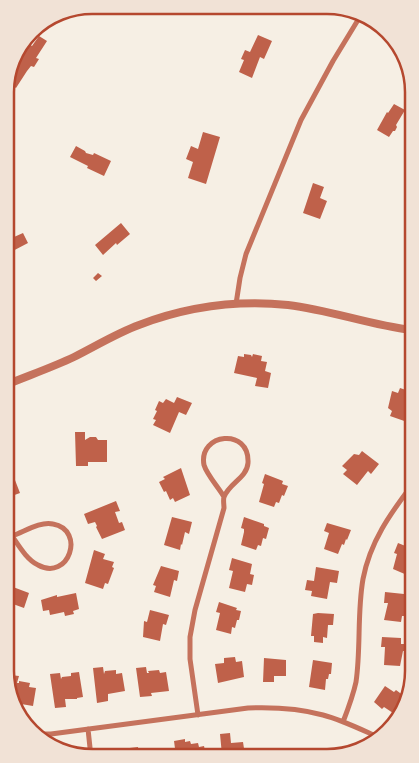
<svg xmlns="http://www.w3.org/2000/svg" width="419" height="763" font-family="Rubik,sans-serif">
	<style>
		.building { fill: #bf614a }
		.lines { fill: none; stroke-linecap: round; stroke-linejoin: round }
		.minor { stroke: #c5725c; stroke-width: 5 }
		.tertiary { stroke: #c5725c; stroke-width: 8 }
		.rim { fill: none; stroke: #b5482f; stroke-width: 2.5 }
	</style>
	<rect width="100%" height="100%" fill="#f6efe4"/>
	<path class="building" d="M258,35L272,41L264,59L260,57L252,78L239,72L244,60L241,59L245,50L250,52Z
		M39,36L47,41L36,58L39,59L34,67L31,66L27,71L16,88L6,81L26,42L32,46Z
		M394,104L405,110L396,125L397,127L395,131H393L389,137L377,130L387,112L388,113Z
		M203,132L220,137L206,184L188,178L193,162L186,159L191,146L198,149Z
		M76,146L85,151L86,153L93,155L94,153L111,161L104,176L87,168L88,166L70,157Z
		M313,183L324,187L320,198L327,201L320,219L303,213Z
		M121,223L130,234L117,245L116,243L103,255L95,245Z
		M23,233L28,243L7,254V234L8,237L13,235L14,237Z
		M98,273L102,276L96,281L93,278Z
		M244,354L251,355L252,357L253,354L262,356L261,361L267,362L265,371L271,373L268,388L255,386L257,378L234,373L238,356L244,357Z
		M400,388L412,392V404L410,410L412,411V417L410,423L390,416L392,411L388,408L392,391L398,393Z
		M177,397L192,403L186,415L179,412L170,433L153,425L156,420L153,419L157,411L155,410L159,401L163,403L166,399L174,403Z
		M75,432H85V440L90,437H96L98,440H107V462H88V466H76Z
		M362,451L379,464L371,474L368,471L357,485L343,474L347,470L342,466L354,454L359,455Z
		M8,462L20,493L9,497L8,495Z
		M181,468L190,495L175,502L173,498L170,500L166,491L164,492L159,482L165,479L163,477Z
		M265,474L283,481L282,484L288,486L284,496L282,495L279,503L276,502L274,507L259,502L264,484L262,483Z
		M116,501L120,511L115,512L119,523L122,522L125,530L102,539L96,527L97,526L95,522L88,524L84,514Z
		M172,517L192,522L189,534L185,532L182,545L181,544L180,550L164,545Z
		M244,517L264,524V526L269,528L266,539L263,538L261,546L258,545L256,550L241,545L244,532V529L241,528Z
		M327,523L351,530L347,540L346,539L344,545L342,544L338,554L324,549L329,533L324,531Z
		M398,543L413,549V566L407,575L393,569L397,554L394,553Z
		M94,550L105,554L103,559L114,562L112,567L114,568L108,584L105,583L103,589L85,583Z
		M232,558L252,564L250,574L254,575L252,585L247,584L245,592L229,588L233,571L229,570Z
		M161,566L179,571L177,581L174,580L170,597L154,592L156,586L153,585Z
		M316,567L339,571L337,583L330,582L327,599L311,596L312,591L305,590L307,580L314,581Z
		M9,581L15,583L13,587L29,593L24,608L13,604L11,610L9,609Z
		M385,592L404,594V601H410L409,608L405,607L404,616H402L401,622L384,620L388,603H384Z
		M76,593L79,609L73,611L74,614L65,616L64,612L50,615L49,610L43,611L41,600L57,595V597Z
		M219,602L237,608L236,610L241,611L239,620H237L235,628L232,627L231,634L216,630L220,613L216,612Z
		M150,610L169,615L166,625L163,624L160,641L143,637L144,621L147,622Z
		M318,613L334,614L333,625H328L327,638L323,637V643L314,642V636H311L313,614Z
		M382,637L401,638V644H406V651H403L400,666L384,665L385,647H381Z
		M235,657L236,662L242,661L244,677L218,683L215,664L224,663V658Z
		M264,658L286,660V676H274V682H263Z
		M313,660L332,663L331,674H329L328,679H326L325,690L309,687Z
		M103,667L104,674L105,671L116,670V674L122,673L125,691L108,694V701L97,703L93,668Z
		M146,667L147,673H149L148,671L159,670L160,673L166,672L169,691L151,693L152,696L140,697L136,668Z
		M79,672L83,697L77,698V699H65L66,707L55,708L50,674L60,673L61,679L62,677L71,676V673Z
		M10,675L19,676L17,683H19V681L30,683L29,687L36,688L33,706L15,703V706L10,699Z
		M385,686L394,692L396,690L404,696L402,697L405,699L396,715L384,707L382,709L374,702Z
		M230,733L231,743L243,742L245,755H222L220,734Z
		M185,739V742L190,741L191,744L198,743L199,747L204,746L206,755L176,756L174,741Z
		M138,747L139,756L114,757L113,750Z"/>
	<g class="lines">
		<path class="minor" d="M236,304L240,278L246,254L301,120L333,61L361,15
			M9,538L12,536C24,532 40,521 53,524C86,530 69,582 38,565C27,560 19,546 12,536
			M198,715L190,659V637L195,610L224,508C224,505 223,500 224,497C229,483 247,478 248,463C250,427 198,433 204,465C207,475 219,488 224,497
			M343,722C348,709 353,696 356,682C361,648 357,613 363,579C370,542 390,514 412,485
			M88,729L91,757
			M34,734H51L248,708C274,707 298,708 323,715C342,720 360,729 378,737"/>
		<path class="tertiary" d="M8,384C30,375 53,367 74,357C96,346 117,333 139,325C186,307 238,300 288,305C330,310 370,325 411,330"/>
	</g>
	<path d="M0 0H419V763H0ZM92 14H327A78 78 0 0 1 405 92V671A78 78 0 0 1 327 749H92A78 78 0 0 1 14 671V92A78 78 0 0 1 92 14Z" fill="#f1e2d6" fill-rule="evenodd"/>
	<path class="rim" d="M92 14H327A78 78 0 0 1 405 92V671A78 78 0 0 1 327 749H92A78 78 0 0 1 14 671V92A78 78 0 0 1 92 14Z"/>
</svg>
